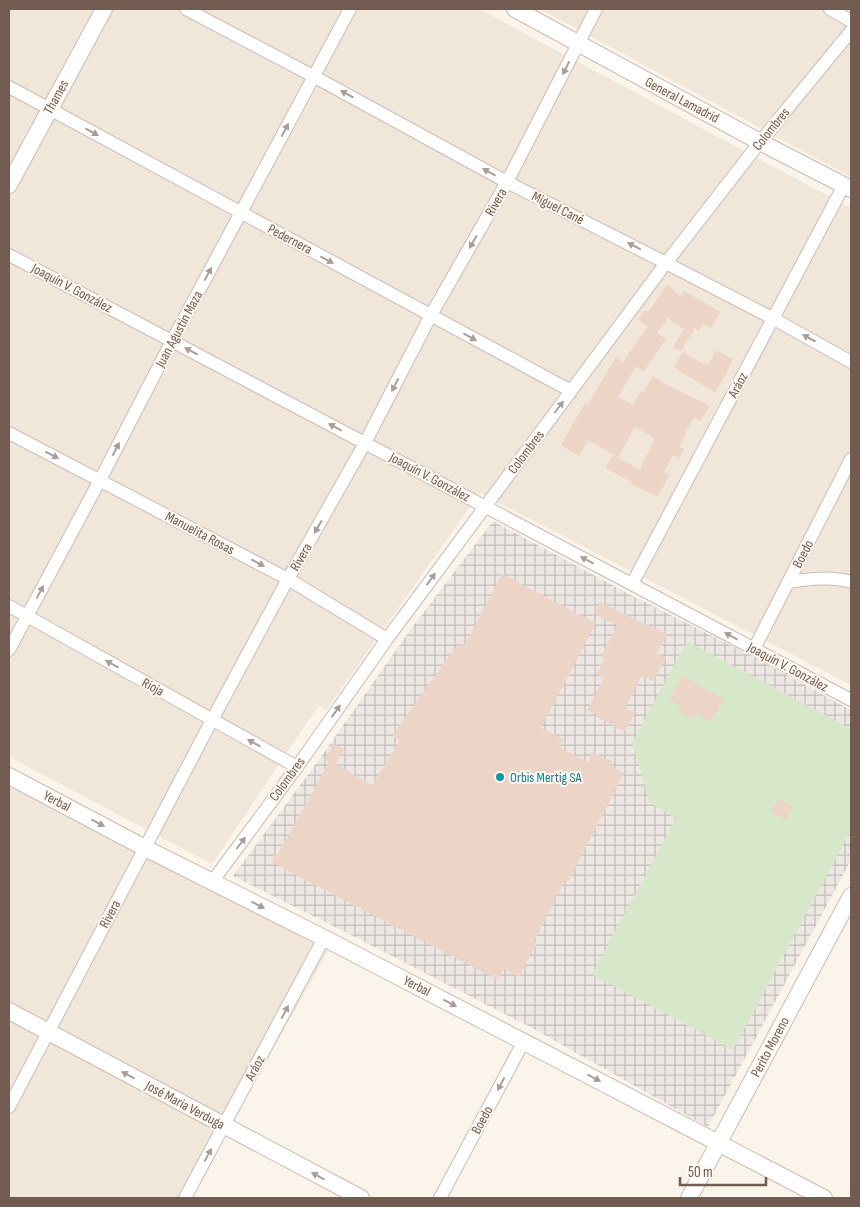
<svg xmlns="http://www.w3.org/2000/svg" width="860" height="1207" font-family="'Sofia Sans Condensed',sans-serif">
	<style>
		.residential { fill: #f1e6da }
		.industrial { fill: url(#industrial-grid) }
		.green { fill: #d6e7ca }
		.building { fill: #ecd4c6 }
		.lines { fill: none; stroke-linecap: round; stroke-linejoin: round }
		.minor-casing { stroke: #cbbcb2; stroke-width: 14 }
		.tertiary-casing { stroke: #cbbcb2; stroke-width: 18 }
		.minor { stroke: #fff; stroke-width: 12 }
		.tertiary { stroke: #fff; stroke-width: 16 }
		.oneway { fill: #aa9d97 }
		.culture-dot { fill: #0f9aa8; stroke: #fdf8f1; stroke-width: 2 }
		.labels { text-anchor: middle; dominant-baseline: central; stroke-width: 4; stroke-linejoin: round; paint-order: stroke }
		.street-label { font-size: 14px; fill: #725c51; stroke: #fdf8f1 }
		.culture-label { font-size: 14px; fill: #0d838f; stroke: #fdf8f1; text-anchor: start }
	</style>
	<defs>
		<pattern id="industrial-grid" width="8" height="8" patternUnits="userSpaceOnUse" patternTransform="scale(1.25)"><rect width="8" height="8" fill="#ece7e3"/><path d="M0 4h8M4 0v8" fill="none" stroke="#c4beba"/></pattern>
	</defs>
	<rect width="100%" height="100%" fill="#faf4eb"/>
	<path class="residential" d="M9,9H479L851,208V685L480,493L326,710L319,705L212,864L9,757Z
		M540,9H851V177Z
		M9,781L330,947L191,1198H9Z"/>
	<path class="industrial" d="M493,521L627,593L750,655L851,710V860L708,1127L532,1028L345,932L233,876L318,761L408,633Z"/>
	<path class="green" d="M687,641L851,729V830L733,1050L592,974L676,818L650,803L632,743Z"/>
	<path class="building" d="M668,284L680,297L684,291L720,312L711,328L703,324L699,331L695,328L681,351L673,347L684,329L668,318L657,333L666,339L644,371L636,366L618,397L633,405L641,391L644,392L653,376L661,381V382L710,406L700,421L694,417L685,433L686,434L679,447L684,449L680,458L673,455L664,472L669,475L658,497L631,484L632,482L605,468L613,455L639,469H640L655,438L635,427L618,457L588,440L579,456L561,445L585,403L588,404L616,357L623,362L648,326L638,320L645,310L648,312Z
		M716,350L733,359L725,376L715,393L674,367L683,352L703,364L704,363L708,365Z
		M502,574L596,623L541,728L563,739L559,747L588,762L593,752L613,762L610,766L624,773L568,882L565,881L534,941L537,943L519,977L504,969L498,980L271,862L276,853L278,854L329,762L325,759L334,744L344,749L336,764L372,785L400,740L392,736L454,649L465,644Z
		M600,602L667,634L657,653L666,657L653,681L642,675L625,708L635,713L625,732L595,716L596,714L587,710L604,678L597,674L605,658L601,657L617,625L594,614Z
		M682,676L724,699L711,722L696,713L692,720L678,712L681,706L669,700Z
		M779,799L793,807L786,820L771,812Z"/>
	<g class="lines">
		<defs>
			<path id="minor" d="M186,9L313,76L507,182L666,263L774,319L851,362
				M830,9L851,21
				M9,87L571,391
				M9,255L851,700
				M9,433L288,579L387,639
				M788,582C809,579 831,576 851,582
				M632,584L844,185
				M9,606L297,767
				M754,649L851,459
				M9,650L100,480L172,341L350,9
				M212,882L297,767L387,639L666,263L760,142L851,31
				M9,1107L212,720L288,579L365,443L431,315L507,182L596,9
				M185,1198L324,938
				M440,1198L524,1041"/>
			<path id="tertiary" d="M515,9L760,142L851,189
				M9,185L104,9
				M9,776L145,848L324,938L824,1198
				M9,1011L361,1198
				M689,1198L851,896"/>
		</defs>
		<use href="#minor" class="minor-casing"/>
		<use href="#tertiary" class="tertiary-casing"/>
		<use href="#minor" class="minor"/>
		<use href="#tertiary" class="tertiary"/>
	</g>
	<defs><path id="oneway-solid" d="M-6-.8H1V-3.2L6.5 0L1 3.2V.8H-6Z" transform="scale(1.25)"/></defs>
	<g class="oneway">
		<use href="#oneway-solid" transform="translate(566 68) rotate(117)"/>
		<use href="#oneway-solid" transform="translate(347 94) rotate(-151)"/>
		<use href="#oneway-solid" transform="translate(285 130) rotate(-62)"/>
		<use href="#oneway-solid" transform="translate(92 132) rotate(29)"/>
		<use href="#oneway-solid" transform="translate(489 172) rotate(-151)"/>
		<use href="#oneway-solid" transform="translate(473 242) rotate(120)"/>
		<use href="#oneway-solid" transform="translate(634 246) rotate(-153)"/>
		<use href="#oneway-solid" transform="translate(327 260) rotate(28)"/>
		<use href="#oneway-solid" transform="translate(208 274) rotate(-62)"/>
		<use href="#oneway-solid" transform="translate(470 337) rotate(29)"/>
		<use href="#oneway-solid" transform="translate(809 338) rotate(-151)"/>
		<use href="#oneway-solid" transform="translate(191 351) rotate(-152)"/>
		<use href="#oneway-solid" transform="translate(395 385) rotate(117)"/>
		<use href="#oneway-solid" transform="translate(559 407) rotate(-53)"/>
		<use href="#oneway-solid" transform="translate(335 427) rotate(-152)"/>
		<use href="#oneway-solid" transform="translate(116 449) rotate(-63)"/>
		<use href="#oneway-solid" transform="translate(52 455) rotate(27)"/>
		<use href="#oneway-solid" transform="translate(318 527) rotate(120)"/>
		<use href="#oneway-solid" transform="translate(587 560) rotate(-152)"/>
		<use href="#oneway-solid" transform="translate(258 563) rotate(28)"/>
		<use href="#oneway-solid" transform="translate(431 579) rotate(-54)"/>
		<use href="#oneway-solid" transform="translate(40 592) rotate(-62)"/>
		<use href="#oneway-solid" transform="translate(731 636) rotate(-152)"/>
		<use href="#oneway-solid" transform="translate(112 664) rotate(-151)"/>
		<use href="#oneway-solid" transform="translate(336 711) rotate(-55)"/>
		<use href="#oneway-solid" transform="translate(254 743) rotate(-151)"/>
		<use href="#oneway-solid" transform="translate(98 823) rotate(28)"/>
		<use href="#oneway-solid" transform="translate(241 843) rotate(-53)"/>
		<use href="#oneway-solid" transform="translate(258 905) rotate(27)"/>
		<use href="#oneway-solid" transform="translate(450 1003) rotate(27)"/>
		<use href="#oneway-solid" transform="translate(285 1012) rotate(-62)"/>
		<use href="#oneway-solid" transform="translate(128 1075) rotate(-152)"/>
		<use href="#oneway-solid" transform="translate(594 1078) rotate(28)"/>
		<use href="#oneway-solid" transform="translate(501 1084) rotate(118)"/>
		<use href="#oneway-solid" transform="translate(208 1155) rotate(-62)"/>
		<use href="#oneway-solid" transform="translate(318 1176) rotate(-152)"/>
	</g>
	<circle class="culture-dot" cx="500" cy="777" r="5"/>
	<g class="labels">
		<g class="street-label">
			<text transform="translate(56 97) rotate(-61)">Thames</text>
			<text transform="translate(682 100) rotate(28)">General Lamadrid</text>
			<text transform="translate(771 129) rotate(-51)">Colombres</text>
			<text transform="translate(496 202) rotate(-60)">Rivera</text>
			<text transform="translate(558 208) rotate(27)">Miguel Cané</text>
			<text transform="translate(290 239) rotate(28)">Pedernera</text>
			<text transform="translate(72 288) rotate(28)">Joaquín V. González</text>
			<text transform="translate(179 329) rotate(-62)">Juan Agustín Maza</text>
			<text transform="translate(738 385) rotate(-62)">Aráoz</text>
			<text transform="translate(526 452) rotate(-53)">Colombres</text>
			<text transform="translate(430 477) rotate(28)">Joaquín V. González</text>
			<text transform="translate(200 533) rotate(28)">Manuelita Rosas</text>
			<text transform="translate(803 554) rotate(-63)">Boedo</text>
			<text transform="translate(301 557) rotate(-60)">Rivera</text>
			<text transform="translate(788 667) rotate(28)">Joaquín V. González</text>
			<text transform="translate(153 687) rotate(29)">Rioja</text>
			<text transform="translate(287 779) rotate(-54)">Colombres</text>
			<text transform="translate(57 801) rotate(28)">Yerbal</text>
			<text transform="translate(110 914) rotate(-62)">Rivera</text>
			<text transform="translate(417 986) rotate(27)">Yerbal</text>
			<text transform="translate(770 1047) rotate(-62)">Perito Moreno</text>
			<text transform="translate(255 1068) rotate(-62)">Aráoz</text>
			<text transform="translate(185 1105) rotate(28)">José Maria Verduga</text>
			<text transform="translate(482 1120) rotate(-62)">Boedo</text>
		</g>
		<g class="culture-label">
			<text x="510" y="777">Orbis Mertig SA</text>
		</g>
	</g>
	<rect width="860" height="1207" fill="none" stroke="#725c51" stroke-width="20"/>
	<path d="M680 1177v8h86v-8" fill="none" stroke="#725c51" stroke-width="2.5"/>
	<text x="688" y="1177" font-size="15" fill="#725c51" stroke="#fdf8f1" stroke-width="4" paint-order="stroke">50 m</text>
</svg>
